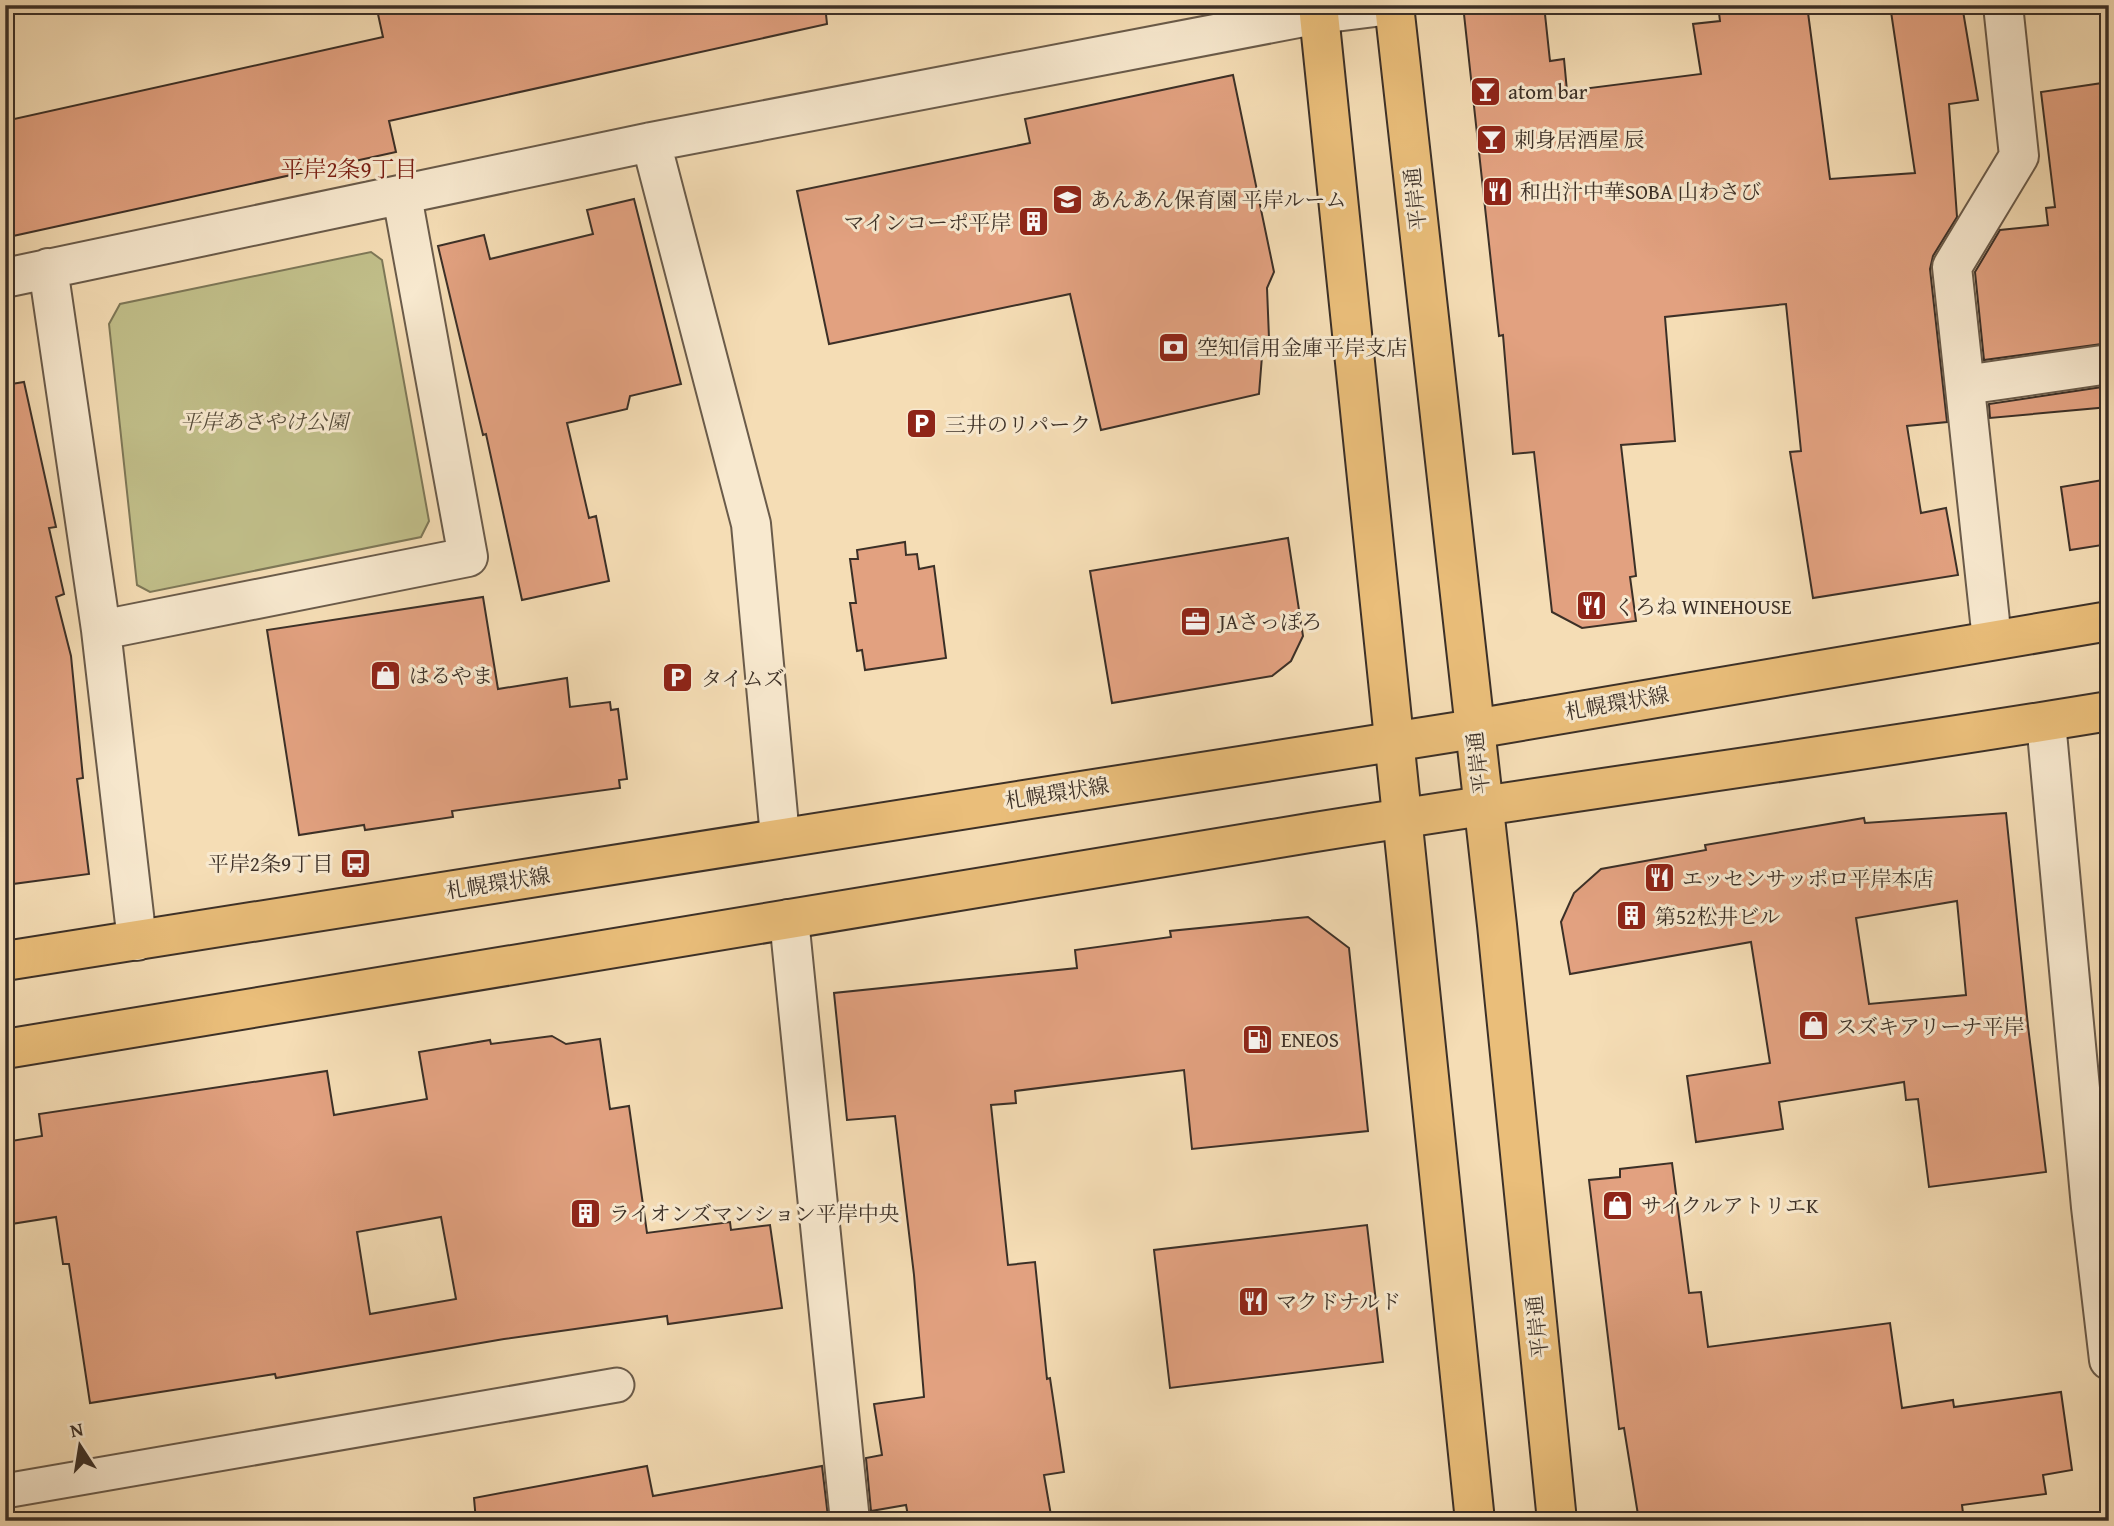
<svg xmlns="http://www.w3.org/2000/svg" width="2114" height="1526" font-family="'Gentium Book Plus','Noto Serif JP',serif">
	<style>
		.park { fill: #c1bf8a; stroke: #7e7858; stroke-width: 2 }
		.building { fill: #e2a180; stroke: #3c3027; stroke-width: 2; fill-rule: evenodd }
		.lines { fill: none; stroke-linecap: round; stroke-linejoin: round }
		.lane-casing { stroke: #6a5b4a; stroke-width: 37 }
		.street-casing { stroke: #6a5b4a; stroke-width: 42 }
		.primary-casing { stroke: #3c3027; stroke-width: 42 }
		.highway-casing { stroke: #3c3027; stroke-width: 42 }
		.lane { stroke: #f8e9cf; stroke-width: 33 }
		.street { stroke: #f8e9cf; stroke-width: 38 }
		.primary { stroke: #eabe7a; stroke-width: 38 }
		.highway { stroke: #eabe7a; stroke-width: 38 }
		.labels { text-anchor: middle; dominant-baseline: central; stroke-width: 6; stroke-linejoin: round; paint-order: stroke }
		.poi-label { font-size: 21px; fill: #3c3027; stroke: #f8e9cf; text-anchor: start }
		.street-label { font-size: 21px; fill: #3c3027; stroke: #f8e9cf }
		.park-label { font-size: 21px; font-style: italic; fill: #574d3b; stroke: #f8e9cf }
		.neighbourhood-label { font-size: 23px; fill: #7a1f14; stroke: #f8e9cf }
	</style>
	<rect width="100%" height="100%" fill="#f5ddb5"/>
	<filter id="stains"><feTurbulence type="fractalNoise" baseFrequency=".00286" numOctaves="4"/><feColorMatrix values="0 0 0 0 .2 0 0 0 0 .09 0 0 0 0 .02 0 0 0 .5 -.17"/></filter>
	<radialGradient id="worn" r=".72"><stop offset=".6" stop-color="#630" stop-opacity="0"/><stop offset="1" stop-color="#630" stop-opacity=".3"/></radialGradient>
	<path class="park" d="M371,252L382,260L429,521L421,537L150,592L137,585L109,324L120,304Z"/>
	<path class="building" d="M376,5H825L827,24L389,121L396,152L13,236L5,200V121L383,37Z
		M1463,5H1544L1550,61L1564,59L1567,91L1701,74L1693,24L1720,21L1718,5H1807L1830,179L1915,173L1890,5H1962L1978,100L1949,104L1957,217L1933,256L1930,269L1947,422L1907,426L1921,513L1946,508L1958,575L1813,598L1790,452L1801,451L1786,304L1665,317L1675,441L1621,445L1636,576L1630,577L1636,621L1582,628L1552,612L1534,452L1513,454L1503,335L1499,336Z
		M1233,75L1274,272L1267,288L1269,338L1262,356L1259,394L1101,430L1070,294L829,344L797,191L1030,143L1025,119Z
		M2109,82V343L1984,360L1975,272L2000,230L2048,225L2046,208L2055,207L2041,92Z
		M634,199L681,384L630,396L627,409L567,423L589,518L596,516L609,581L522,600L486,434L483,435L438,246L484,235L490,259L593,234L587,210Z
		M24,382L56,527L49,528L64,594L56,597L71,656L83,778L77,779L89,874L5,885V385Z
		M2109,386V407L1990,418L1989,404Z
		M2109,479V544L2070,550L2061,487Z
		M1288,538L1303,636L1291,661L1272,676L1112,703L1090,571Z
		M905,542L906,555L917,554L919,569L934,566L946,658L865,670L862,650L857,651L850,603H856L850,559H858L857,550Z
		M483,597L498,689L567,678L570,707L610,702L611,710L618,709L627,779L619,780L620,788L452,811L453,817L365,830L364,825L299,835L267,630Z
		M2006,813L2028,1026L2046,1172L1929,1187L1918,1099L1906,1100L1904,1082L1779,1102L1783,1129L1696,1142L1687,1076L1770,1063L1751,942L1570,974L1561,922L1574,893L1601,869L1706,850L1705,845L1864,818L1865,823ZM1957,901L1966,995L1869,1004L1856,918Z
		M1308,917L1349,948L1368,1131L1192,1149L1184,1070L1015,1091L1016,1103L991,1105L1008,1265L1035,1262L1047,1379L1050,1378L1064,1472L1044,1475L1052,1521H909L906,1505L871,1511L866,1458L882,1455L874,1404L924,1397L914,1275L895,1116L847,1120L834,993L1077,968L1075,950L1171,937L1170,931Z
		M552,1036L566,1044L600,1039L610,1109L629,1106L647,1233L730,1222L731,1230L770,1225L782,1308L668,1324L667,1316L504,1339L276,1378L275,1374L90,1403L69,1264H63L56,1217L5,1225V1142L42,1136L39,1114L327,1071L334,1115L427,1099L419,1052L490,1040L491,1044ZM441,1217L456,1299L370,1314L357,1232Z
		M1672,1163L1689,1293L1701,1292L1708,1347L1890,1323L1902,1408L1953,1400L1954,1407L2061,1392L2072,1470L2043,1475L2046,1494L1962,1505L1964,1521H1639L1624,1428L1619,1429L1589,1180L1620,1177V1169Z
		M1367,1225L1383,1362L1170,1388L1154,1250Z
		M647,1466L653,1496L822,1466L828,1517L802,1521H476L474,1498Z"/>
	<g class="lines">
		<defs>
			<path id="lane" d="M5,1491L617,1385"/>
			<path id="street" d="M651,142L751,524L780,837
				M48,268L101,630L137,941
				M5,278L651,142L1319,14L1391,5
				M1965,385L2109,364
				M101,630L468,557L402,196
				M1992,640L1952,267L2019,156L2003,5
				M2046,722L2091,1207L2109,1360
				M789,919L850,1521"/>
			<path id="primary" d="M5,961L1474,729L2109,621
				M5,1049L1309,833C1575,790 1843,755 2109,711"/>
			<path id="highway" d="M1318,5L1475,1521
				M1394,5L1497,925L1557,1521"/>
		</defs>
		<use href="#lane" class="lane-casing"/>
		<use href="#street" class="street-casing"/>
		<use href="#primary" class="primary-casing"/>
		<use href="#highway" class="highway-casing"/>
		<use href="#lane" class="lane"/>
		<use href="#street" class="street"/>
		<use href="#primary" class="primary"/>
		<use href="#highway" class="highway"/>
	</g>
	<defs>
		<symbol id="bar-square" viewBox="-11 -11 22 22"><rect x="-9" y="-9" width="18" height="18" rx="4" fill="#8f2418" stroke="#f8e9cf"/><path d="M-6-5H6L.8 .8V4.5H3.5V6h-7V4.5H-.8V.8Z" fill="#fff"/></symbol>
		<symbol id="restaurant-square" viewBox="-11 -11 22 22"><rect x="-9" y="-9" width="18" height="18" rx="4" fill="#8f2418" stroke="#f8e9cf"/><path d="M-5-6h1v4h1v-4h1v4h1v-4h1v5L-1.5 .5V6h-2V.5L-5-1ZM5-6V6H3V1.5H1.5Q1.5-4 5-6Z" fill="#fff"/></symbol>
		<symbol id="school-square" viewBox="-11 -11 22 22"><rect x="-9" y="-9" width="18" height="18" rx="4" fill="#8f2418" stroke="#f8e9cf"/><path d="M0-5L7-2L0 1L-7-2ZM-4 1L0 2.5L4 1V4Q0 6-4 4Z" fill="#fff"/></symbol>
		<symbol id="building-square" viewBox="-11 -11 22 22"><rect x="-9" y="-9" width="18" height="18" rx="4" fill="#8f2418" stroke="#f8e9cf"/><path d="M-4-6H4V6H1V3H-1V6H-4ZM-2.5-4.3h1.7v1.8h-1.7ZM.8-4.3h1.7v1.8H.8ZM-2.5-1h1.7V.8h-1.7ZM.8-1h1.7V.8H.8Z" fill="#fff"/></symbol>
		<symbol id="bank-square" viewBox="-11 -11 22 22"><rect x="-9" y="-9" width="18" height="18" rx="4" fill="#8f2418" stroke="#f8e9cf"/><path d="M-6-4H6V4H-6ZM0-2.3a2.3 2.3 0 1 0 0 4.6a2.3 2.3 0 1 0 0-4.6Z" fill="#fff"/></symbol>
		<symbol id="parking-square" viewBox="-11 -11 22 22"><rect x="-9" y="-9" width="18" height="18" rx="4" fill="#8f2418" stroke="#f8e9cf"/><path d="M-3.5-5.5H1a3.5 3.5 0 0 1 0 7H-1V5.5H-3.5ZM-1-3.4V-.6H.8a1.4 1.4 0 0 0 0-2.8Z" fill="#fff"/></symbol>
		<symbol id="office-square" viewBox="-11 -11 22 22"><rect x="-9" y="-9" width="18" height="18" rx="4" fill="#8f2418" stroke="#f8e9cf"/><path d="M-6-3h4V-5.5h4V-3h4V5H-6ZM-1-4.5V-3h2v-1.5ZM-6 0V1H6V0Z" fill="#fff"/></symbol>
		<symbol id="shop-square" viewBox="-11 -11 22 22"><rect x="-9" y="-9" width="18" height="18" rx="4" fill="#8f2418" stroke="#f8e9cf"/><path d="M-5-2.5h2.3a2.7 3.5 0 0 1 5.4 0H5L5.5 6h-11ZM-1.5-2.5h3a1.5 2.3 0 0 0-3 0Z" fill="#fff"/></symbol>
		<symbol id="bus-square" viewBox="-11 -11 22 22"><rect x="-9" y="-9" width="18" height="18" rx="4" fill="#8f2418" stroke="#f8e9cf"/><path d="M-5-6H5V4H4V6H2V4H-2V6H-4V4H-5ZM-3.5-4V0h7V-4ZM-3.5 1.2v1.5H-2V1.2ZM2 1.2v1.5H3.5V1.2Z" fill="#fff"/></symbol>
		<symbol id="fuel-square" viewBox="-11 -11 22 22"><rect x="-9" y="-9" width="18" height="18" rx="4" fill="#8f2418" stroke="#f8e9cf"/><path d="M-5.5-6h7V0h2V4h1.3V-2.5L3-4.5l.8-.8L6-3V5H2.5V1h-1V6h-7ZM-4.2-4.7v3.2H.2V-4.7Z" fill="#fff"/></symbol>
	</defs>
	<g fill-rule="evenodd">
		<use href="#bar-square" x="1468" y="74" width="35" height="35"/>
		<use href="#bar-square" x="1474" y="122" width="35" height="35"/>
		<use href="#restaurant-square" x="1480" y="174" width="35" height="35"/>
		<use href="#school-square" x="1050" y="182" width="35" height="35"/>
		<use href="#building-square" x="1016" y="204" width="35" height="35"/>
		<use href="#bank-square" x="1156" y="330" width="35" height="35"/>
		<use href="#parking-square" x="904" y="406" width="35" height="35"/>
		<use href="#restaurant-square" x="1574" y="588" width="35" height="35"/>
		<use href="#office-square" x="1178" y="604" width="35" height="35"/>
		<use href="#shop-square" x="368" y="658" width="35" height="35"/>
		<use href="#parking-square" x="660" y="660" width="35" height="35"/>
		<use href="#bus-square" x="338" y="846" width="35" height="35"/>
		<use href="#restaurant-square" x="1642" y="860" width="35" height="35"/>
		<use href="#building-square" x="1614" y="898" width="35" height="35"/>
		<use href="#shop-square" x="1796" y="1008" width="35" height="35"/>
		<use href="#fuel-square" x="1240" y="1022" width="35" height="35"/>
		<use href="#shop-square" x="1600" y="1188" width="35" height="35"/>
		<use href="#building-square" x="568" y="1196" width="35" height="35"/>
		<use href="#restaurant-square" x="1236" y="1284" width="35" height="35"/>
	</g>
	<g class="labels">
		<g class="poi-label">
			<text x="1508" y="91">atom bar</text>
			<text x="1514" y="139">刺身居酒屋 辰</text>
			<text x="1520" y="191">和出汁中華SOBA 山わさび</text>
			<text x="1090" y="199">あんあん保育園 平岸ルーム</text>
			<text x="1011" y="222" text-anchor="end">マインコーポ平岸</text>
			<text x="1197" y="347">空知信用金庫平岸支店</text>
			<text x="945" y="424">三井のリパーク</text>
			<text x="1614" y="606">くろね WINEHOUSE</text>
			<text x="1219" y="621">JAさっぽろ</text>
			<text x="409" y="675">はるやま</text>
			<text x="701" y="678">タイムズ</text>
			<text x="333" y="863" text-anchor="end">平岸2条9丁目</text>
			<text x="1682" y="878">エッセンサッポロ平岸本店</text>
			<text x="1655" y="916">第52松井ビル</text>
			<text x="1836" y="1026">スズキアリーナ平岸</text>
			<text x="1281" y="1039">ENEOS</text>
			<text x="1641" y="1205">サイクルアトリエK</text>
			<text x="609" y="1213">ライオンズマンション平岸中央</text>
			<text x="1276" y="1301">マクドナルド</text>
		</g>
		<g class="street-label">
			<text transform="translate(1415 199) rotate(-96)">平岸通</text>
			<text transform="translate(1617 703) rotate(-10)">札幌環状線</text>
			<text transform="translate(1478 763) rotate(-97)">平岸通</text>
			<text transform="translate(1057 793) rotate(-9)">札幌環状線</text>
			<text transform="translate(498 883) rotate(-9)">札幌環状線</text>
			<text transform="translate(1537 1327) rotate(-96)">平岸通</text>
		</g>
		<g class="park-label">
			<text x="264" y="421">平岸あさやけ公園</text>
		</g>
		<g class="neighbourhood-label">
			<text x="349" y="168">平岸2条9丁目</text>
		</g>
	</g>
	<rect width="2114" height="1526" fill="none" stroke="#f5ddb5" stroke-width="28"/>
	<rect x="7" y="7" width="2100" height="1512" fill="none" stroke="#3c3027" stroke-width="3.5"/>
	<rect x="14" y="14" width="2086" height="1498" fill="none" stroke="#3c3027" stroke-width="2"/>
	<g transform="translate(80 1446) rotate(348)" stroke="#f8e9cf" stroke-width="5" paint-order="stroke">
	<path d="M0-5L12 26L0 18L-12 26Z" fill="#3c3027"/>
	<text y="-10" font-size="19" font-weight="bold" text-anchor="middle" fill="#3c3027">N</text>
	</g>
	<rect width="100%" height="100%" filter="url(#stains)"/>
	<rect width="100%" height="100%" fill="url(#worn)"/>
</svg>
